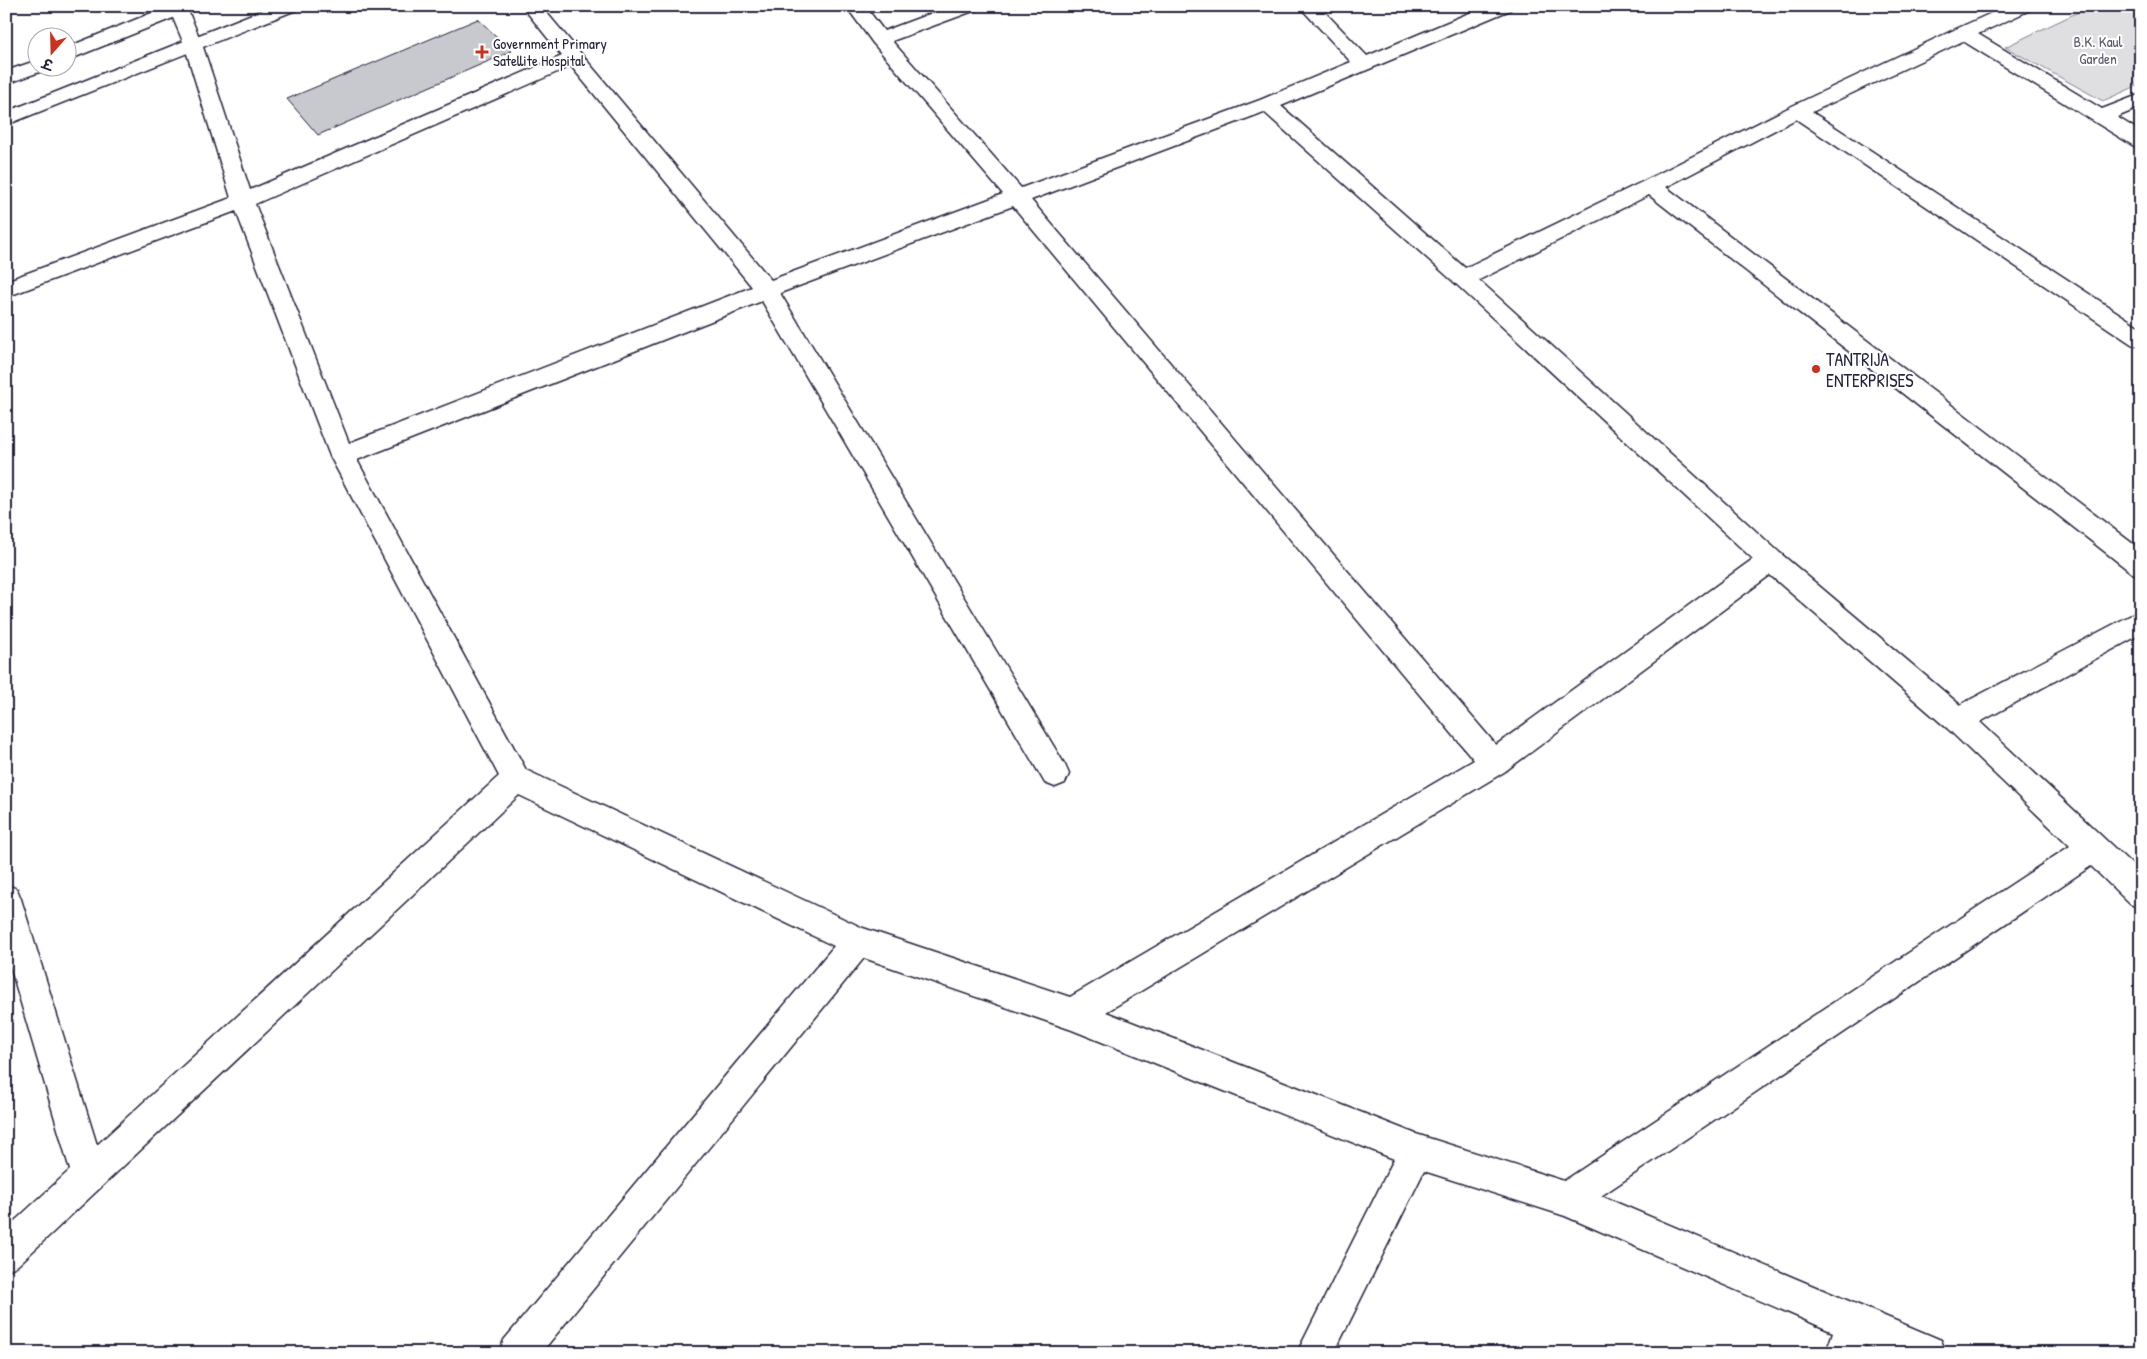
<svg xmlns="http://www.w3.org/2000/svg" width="2147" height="1359" font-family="'Patrick Hand','Playpen Sans Deva',sans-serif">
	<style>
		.green { fill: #dfdfe2; stroke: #80808e }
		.building { fill: #c8c8cf; stroke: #22223b }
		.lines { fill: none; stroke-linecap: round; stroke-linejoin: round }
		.minor-casing { stroke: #22223b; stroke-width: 3 }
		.tertiary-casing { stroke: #22223b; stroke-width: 3 }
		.minor { fill: #fff; fill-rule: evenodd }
		.tertiary { fill: #fff; fill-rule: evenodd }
		.poi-dot { fill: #c8321e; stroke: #fff; stroke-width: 2 }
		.labels { text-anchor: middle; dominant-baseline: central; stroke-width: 4; stroke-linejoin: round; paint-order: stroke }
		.far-park-label { font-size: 15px; fill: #5b5b6d; stroke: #fff }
		.far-poi-label { font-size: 15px; fill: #22223b; stroke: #fff; text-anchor: start }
		.poi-label { font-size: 18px; fill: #22223b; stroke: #fff; text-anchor: start }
	</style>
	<rect width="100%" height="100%" fill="#fff"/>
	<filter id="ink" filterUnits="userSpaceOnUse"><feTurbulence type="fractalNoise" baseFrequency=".02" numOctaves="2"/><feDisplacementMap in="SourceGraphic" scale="10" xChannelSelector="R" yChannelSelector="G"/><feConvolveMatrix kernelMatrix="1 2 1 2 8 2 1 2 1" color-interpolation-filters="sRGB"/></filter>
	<g filter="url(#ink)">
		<path class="green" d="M2091,6H2141V84L2103,101L2005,47Z"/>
		<path class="building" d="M478,19L512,51L318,135L287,99Z"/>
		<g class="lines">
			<defs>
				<path id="minor" d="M168,6H186L202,44L250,190L562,56L522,6H541L771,280L1003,194L873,43L846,6H865L884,31L951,6H978L976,10L892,41L1021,188L1260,100L1351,62L1299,6H1319L1367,56L1486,6H1512L1510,10L1281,106L1465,268L1644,181L1790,107L1956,29L2007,6H2032L2030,10L1978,34L2102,109L2141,94V107L2117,117L2141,132V147L2134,146L1963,41L1812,112L2141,328V347L2133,345L1796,119L1666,187L2141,550V576L2132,573L1649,195L1479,280L1780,553L1960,705L2141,610V634L1980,722L2141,873V908L2130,904L2091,866L1601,1196L1941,1340L1946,1353H1883L1865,1345L1862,1353H1826L1833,1332L1565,1216L1424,1171L1334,1353H1297L1394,1159L1072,1030L864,958L541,1353H499L504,1340L834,946L519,795L18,1265L6,1271V1229L70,1170L6,952V884L17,889L21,899L97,1145L499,776L330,456L236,211L6,297V281L231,198L184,44ZM571,66L752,287L349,443L255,204ZM1264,112L1455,283L1753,559L1496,745L1031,200ZM1013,206L1474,760L1070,997L863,928L526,770L357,460L762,301L1045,783L1055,787L1065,783L1069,774L1065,765L780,293ZM1770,575L1948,729L2070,846L1564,1181L1416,1134L1106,1012L1504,772Z"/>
				<path id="tertiary" d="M169,6H195L193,10L68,60V47Z
					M272,6H298L296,10L6,125V112Z
					M38,60V68H47L45,70L6,84V71Z"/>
			</defs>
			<use href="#minor" class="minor-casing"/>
			<use href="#tertiary" class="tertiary-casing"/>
			<use href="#minor" class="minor"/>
			<use href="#tertiary" class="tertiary"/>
		</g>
	</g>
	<g class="poi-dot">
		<path d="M479.5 44.5h5v5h5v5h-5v5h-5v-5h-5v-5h5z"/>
		<circle cx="1816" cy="369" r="5"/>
	</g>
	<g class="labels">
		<g class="far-park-label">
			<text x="2098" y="41">B.K. Kaul<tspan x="2098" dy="17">Garden</tspan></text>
		</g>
		<g class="far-poi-label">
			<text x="493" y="43">Government Primary<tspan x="493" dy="17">Satellite Hospital</tspan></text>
		</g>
		<g class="poi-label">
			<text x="1826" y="359">TANTRIJA<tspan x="1826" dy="21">ENTERPRISES</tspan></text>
		</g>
	</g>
	<rect width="2147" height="1359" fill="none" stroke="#fff" stroke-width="25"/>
	<rect x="12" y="12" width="2122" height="1334" fill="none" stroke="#22223b" stroke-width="2" filter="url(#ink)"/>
	<g transform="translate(52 52) rotate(200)"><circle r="24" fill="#ffffff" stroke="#a7a7b1"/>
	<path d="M0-4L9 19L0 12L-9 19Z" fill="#c8321e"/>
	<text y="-8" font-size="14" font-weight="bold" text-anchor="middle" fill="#22223b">उ</text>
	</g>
</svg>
